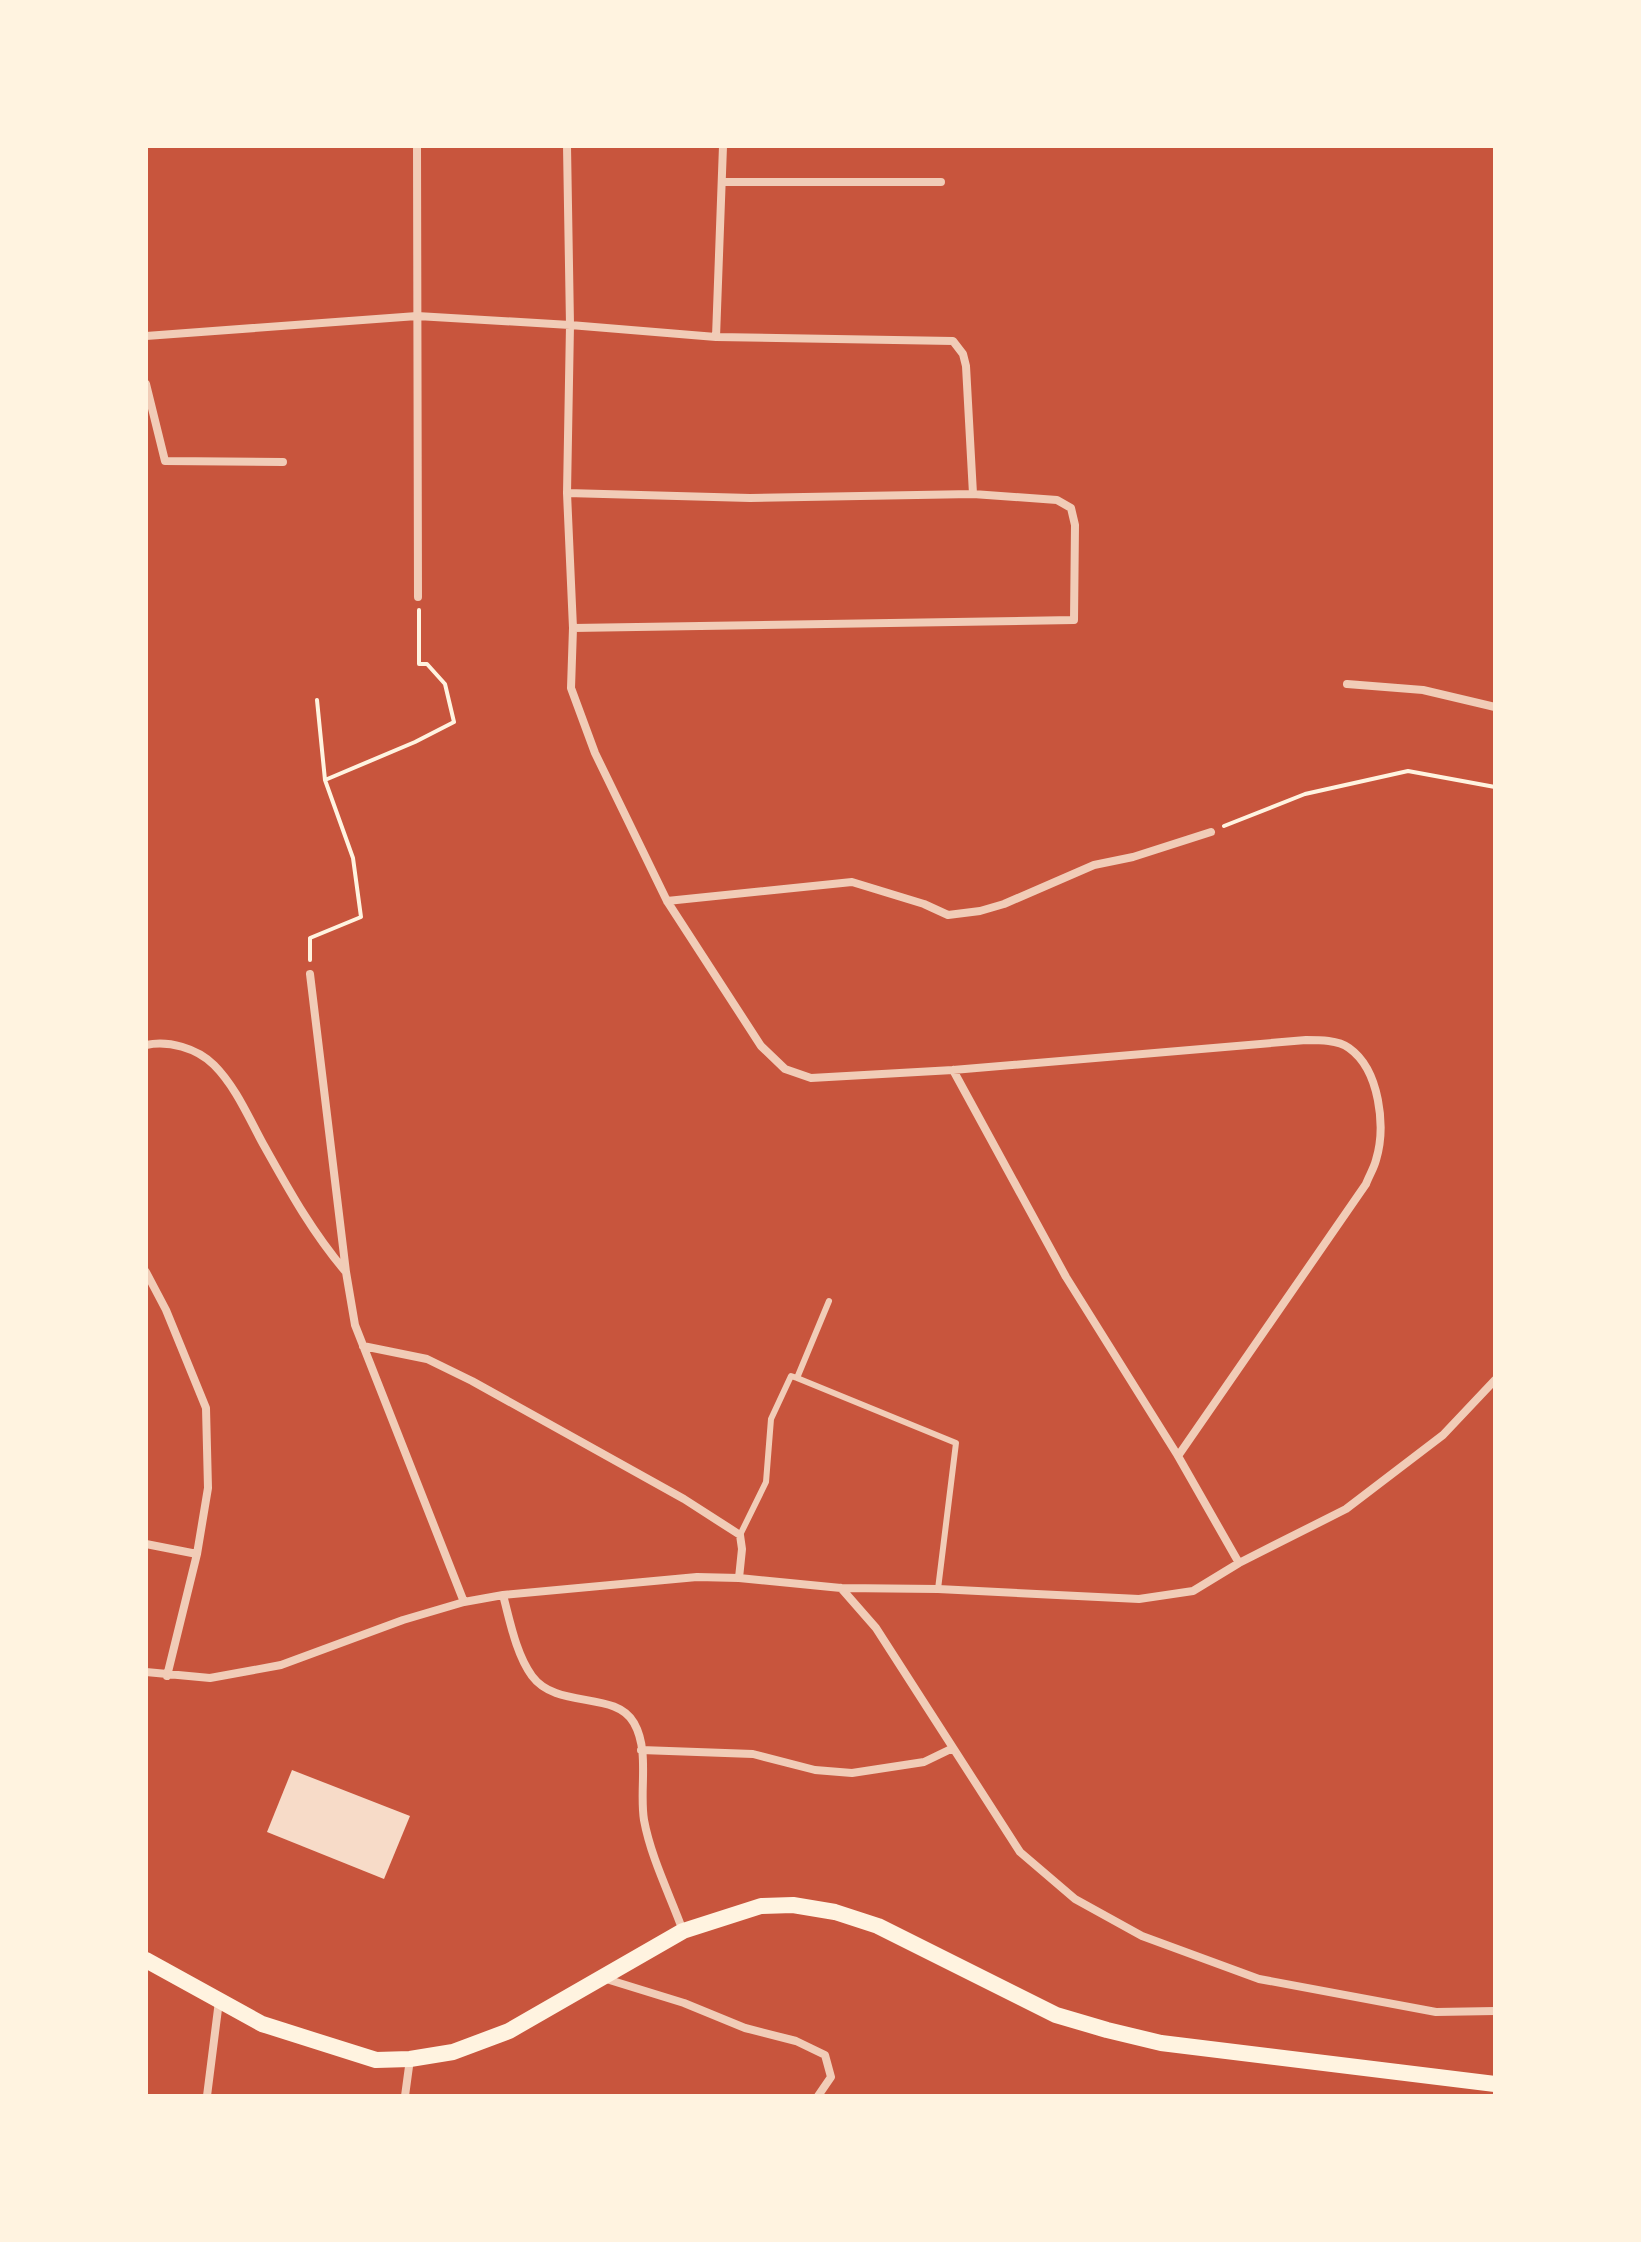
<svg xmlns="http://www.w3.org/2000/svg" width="1641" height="2242" font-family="'Nunito Sans',sans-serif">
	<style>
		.building { fill: #f7dbc8 }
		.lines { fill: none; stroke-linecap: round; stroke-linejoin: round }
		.path { stroke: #fff3e0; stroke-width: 4 }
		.service { stroke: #f1ccb7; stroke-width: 6 }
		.minor { stroke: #f1ccb7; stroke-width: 8 }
		.secondary { stroke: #fff3e0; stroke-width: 16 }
	</style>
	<rect width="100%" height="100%" fill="#c8553d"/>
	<path class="building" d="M292,1770L410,1816L384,1879L267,1832Z"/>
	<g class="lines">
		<path class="path" d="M325,780L415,742L454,722L445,684L427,664H419V610
			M1224,826L1305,794L1408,771L1495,787
			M310,960V938L361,917L353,858L325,780L317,700"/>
		<path class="service" d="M797,1378L956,1443L938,1589
			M740,1535L766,1482L771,1419L791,1376L797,1378L829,1301"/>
		<path class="minor" d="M417,146L418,597
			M567,146L570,325L567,493L573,628L571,688L595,753L667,901L761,1046L785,1069L811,1078L953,1070L1306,1040C1320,1040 1338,1040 1349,1048C1380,1070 1386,1127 1376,1160C1374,1168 1369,1176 1366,1184L1178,1456
			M722,182H941
			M146,336L417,316L570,325L716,337L953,341L963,354L966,366L973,494
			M716,337L723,146
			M146,384L165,461L283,462
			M567,493L750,498L973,494L1057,500L1071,508L1075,525L1074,620L573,628
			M1347,684L1423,690L1495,707
			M667,901L852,882L924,904L948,915L980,911L1004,904L1094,865L1133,857L1211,832
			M310,974L346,1272L355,1325L464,1602
			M146,1045C168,1040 197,1048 214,1065C235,1086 248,1116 262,1142C289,1190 310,1229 345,1271
			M953,1070L1066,1277L1178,1456L1239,1563
			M146,1272L166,1310L206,1408L208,1488L197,1554L167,1676
			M363,1346L427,1359L472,1381L684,1499L740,1535L742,1549L739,1578
			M146,1544L197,1554
			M841,1588L876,1628L1020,1852L1075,1899L1142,1936L1259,1979L1436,2012L1495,2011
			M503,1595C510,1621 516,1654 532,1676C557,1710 616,1690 634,1723C650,1751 639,1790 644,1820C651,1858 670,1895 683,1931
			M146,1672L210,1678L281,1665L403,1620L464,1602L503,1595L697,1577L739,1578L841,1588L938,1589L1139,1599L1193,1591L1239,1563L1346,1509L1443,1435L1495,1380
			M641,1750L753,1754L815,1770L852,1773L924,1762L953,1748
			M603,1978L684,2003L745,2028L796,2041L825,2055L831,2077L818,2096
			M207,2096L219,2001
			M405,2096L410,2059"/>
		<path class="secondary" d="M146,1960L262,2024L376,2060L410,2059L453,2052L509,2031L683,1931L761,1906L793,1905L835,1912L878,1926L1056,2015L1107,2030L1161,2043L1495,2084"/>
	</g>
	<rect width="1641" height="2242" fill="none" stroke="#fff3e0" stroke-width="296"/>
</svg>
